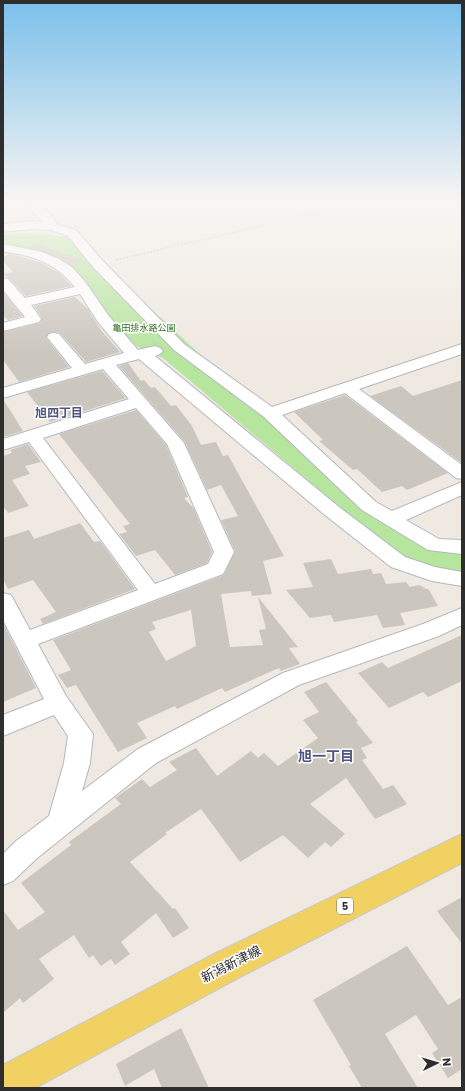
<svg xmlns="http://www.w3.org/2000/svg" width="465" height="1091" font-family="Poppins,'Noto Sans JP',sans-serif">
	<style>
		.green { fill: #b6e59e }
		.building { fill: #cbc7bf; fill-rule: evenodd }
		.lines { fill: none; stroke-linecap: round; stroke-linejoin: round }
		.minor-casing { stroke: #b4b7c1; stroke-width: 2 }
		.primary-casing { stroke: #c9c9c9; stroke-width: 2 }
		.path { stroke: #c9c9c9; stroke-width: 1.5; stroke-dasharray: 2 1.5; stroke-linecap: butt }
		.minor { fill: #fff; fill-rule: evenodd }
		.primary { fill: #f2d163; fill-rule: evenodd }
		.labels { text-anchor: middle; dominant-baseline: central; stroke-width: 3; stroke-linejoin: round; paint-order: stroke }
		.far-park-label { font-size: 9px; fill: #2c6e1b; stroke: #fff }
		.shield { fill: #fff; stroke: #6d6d6d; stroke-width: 1 }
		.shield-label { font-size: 10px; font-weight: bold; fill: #2e2e2e }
		.neighbourhood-label { font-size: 12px; font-weight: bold; fill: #4d5680; stroke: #fff }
		.near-street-label { font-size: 13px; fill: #2e2e2e; stroke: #fff }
		.near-neighbourhood-label { font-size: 14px; font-weight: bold; fill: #4d5680; stroke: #fff }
	</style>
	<rect width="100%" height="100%" fill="#efe9e1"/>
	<path class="green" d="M28,233L82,238L113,273L361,505L462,551V573L400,558L163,358L134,345L67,266C48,254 25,246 3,246V234Z"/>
	<path class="building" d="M36,243L85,261L70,264L60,258L43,251L27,247Z
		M10,254L23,257L42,263L59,273L72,286L26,296L9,278L3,274L13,272L3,261V257Z
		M3,292L22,316L8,320L3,316Z
		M75,297L88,309L101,330L120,352L86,362L60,333L54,332L49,333L46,338L69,367L19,382L3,360V332L40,323L42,318L34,306Z
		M128,363L141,381L144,380L151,388L155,387L171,406L176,405L192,426L201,445L216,442L223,456L228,455L284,556L263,561L272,594L252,596L251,591L221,594L230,647L263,645L259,630L266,629L258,597L298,647L289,648L300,664L281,671L279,668L225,692L222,688L177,709L175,706L137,723L147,738L118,752L76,685L67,688L58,675L71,670L53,640L224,575L235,551L221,520L238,516L221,485L207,490L185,442L119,366ZM191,610L196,646L166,661L149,632L156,629L152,622Z
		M102,371L126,398L50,422L27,392Z
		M462,380V463L370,396L401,386L413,396Z
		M345,395L448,473L407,490L402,486L382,492L357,469L353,470L319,441L323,440L294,412Z
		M3,399L23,431L3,437Z
		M136,410L166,445L188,497L184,498L194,509L212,552L207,563L175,575L155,550L136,556L119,534L127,532L123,526L130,524L59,434Z
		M28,444L41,462L25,466L30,474L12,480L29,506L8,513L3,506V456L12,453L10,450Z
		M80,523L94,542L100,541L135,589L43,624L40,619L56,612L33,580L8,589L3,579V538L29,530L34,539Z
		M331,559L338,574L371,569L373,574L381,573L386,584L406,582L410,587L419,585L429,590L438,606L400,613L405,625L383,628L377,615L334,622L331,615L310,618L286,590L313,587L303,563Z
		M3,623L36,688L3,702Z
		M462,635V681L428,697L423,692L389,708L358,673L382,662L388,668Z
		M326,682L358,721L356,722L373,743L361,748L367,758L362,760L383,789L393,785L407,804L375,819L346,778L310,804L345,834L331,847L325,842L308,858L283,835L240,862L201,809L165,833L167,834L130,862L173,909L175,908L189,928L173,938L156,913L121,942L130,954L115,965L111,959L101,966L93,955L89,958L74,935L39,959L54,979L23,1003L20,998L3,1013V910L18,930L45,912L21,883L71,845L69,842L121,804L115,798L142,779L150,787L177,770L169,762L196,748L217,776L251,751L258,758L264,753L278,766L318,738L303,720L319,712L304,692Z
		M462,897V944L437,911Z
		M407,946L448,1005L462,997V1069L448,1078L432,1053L438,1049L416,1015L385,1034L418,1088H362L349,1066L351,1065L313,1000Z
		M181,1028L209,1088H162L154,1069L125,1086L116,1064Z"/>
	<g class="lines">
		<defs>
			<path id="minor" d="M21,201H34L52,216L56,224L76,230L103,261L184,344L272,407L462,344V354L359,389L462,465V479L456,478L345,393L282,415L376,502L392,511L462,482V495L406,520L439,539L462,540V554L428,550L362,510L264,417L174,350L93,267L68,236L51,230L31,229L3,232V224L31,221L43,222Z
				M3,244L42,252L59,259L73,268L86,283L108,315L138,350L155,346L160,348L163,351L160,354L155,356L339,507L405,557L435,567L462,572V586L432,581L391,567L325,515L139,359L116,365L184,443L234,552L223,574L38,644L66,696L93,734L90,763L82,791L138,749L283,673L423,624L462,608V625L439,636L299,685L156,763L36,859L13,881L3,885V854L16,841L49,816L64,763L68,736L54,715L3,736V715L44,699L3,620V593L11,595L30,630L138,590L29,442L3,450V439L129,399L103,369L3,398V388L72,368L47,337L49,334L54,333L59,334L85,364L124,353L98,322L80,294L31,305L41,319L39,322L3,331V323L25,317L3,290V278L8,279L25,298L75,287C57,264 31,254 3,252ZM136,408L167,444L214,552L208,564L155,584L43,438Z"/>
			<path id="primary" d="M462,834V863L240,977L35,1088H3V1065L216,953Z"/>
		</defs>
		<use href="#minor" class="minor-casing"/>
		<use href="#primary" class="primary-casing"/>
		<path class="path" d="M116,260L367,201"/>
		<use href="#minor" class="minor"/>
		<use href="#primary" class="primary"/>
	</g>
	<linearGradient id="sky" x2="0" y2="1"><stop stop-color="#7abfeb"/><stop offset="0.57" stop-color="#f8f5f2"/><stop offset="1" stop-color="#f8f5f2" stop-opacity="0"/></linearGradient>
	<rect width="465" height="353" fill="url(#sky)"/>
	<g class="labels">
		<g class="far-park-label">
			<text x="144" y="328">亀田排水路公園</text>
		</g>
		<rect class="shield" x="337" y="898" width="16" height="16" rx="3"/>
		<g class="shield-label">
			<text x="345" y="906">5</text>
		</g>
		<g class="neighbourhood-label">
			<text x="59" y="412">旭四丁目</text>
		</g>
		<g class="near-street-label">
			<text transform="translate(231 964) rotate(-27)">新潟新津線</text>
		</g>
		<g class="near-neighbourhood-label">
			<text x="326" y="756">旭一丁目</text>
		</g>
	</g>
	<rect width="465" height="1091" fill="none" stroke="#2e2e2e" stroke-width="8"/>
	<g transform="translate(437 1063) rotate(85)" stroke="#ffffff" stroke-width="3" paint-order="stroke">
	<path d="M0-3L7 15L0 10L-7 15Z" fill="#2e2e2e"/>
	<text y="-6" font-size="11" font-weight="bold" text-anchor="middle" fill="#2e2e2e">N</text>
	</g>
</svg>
